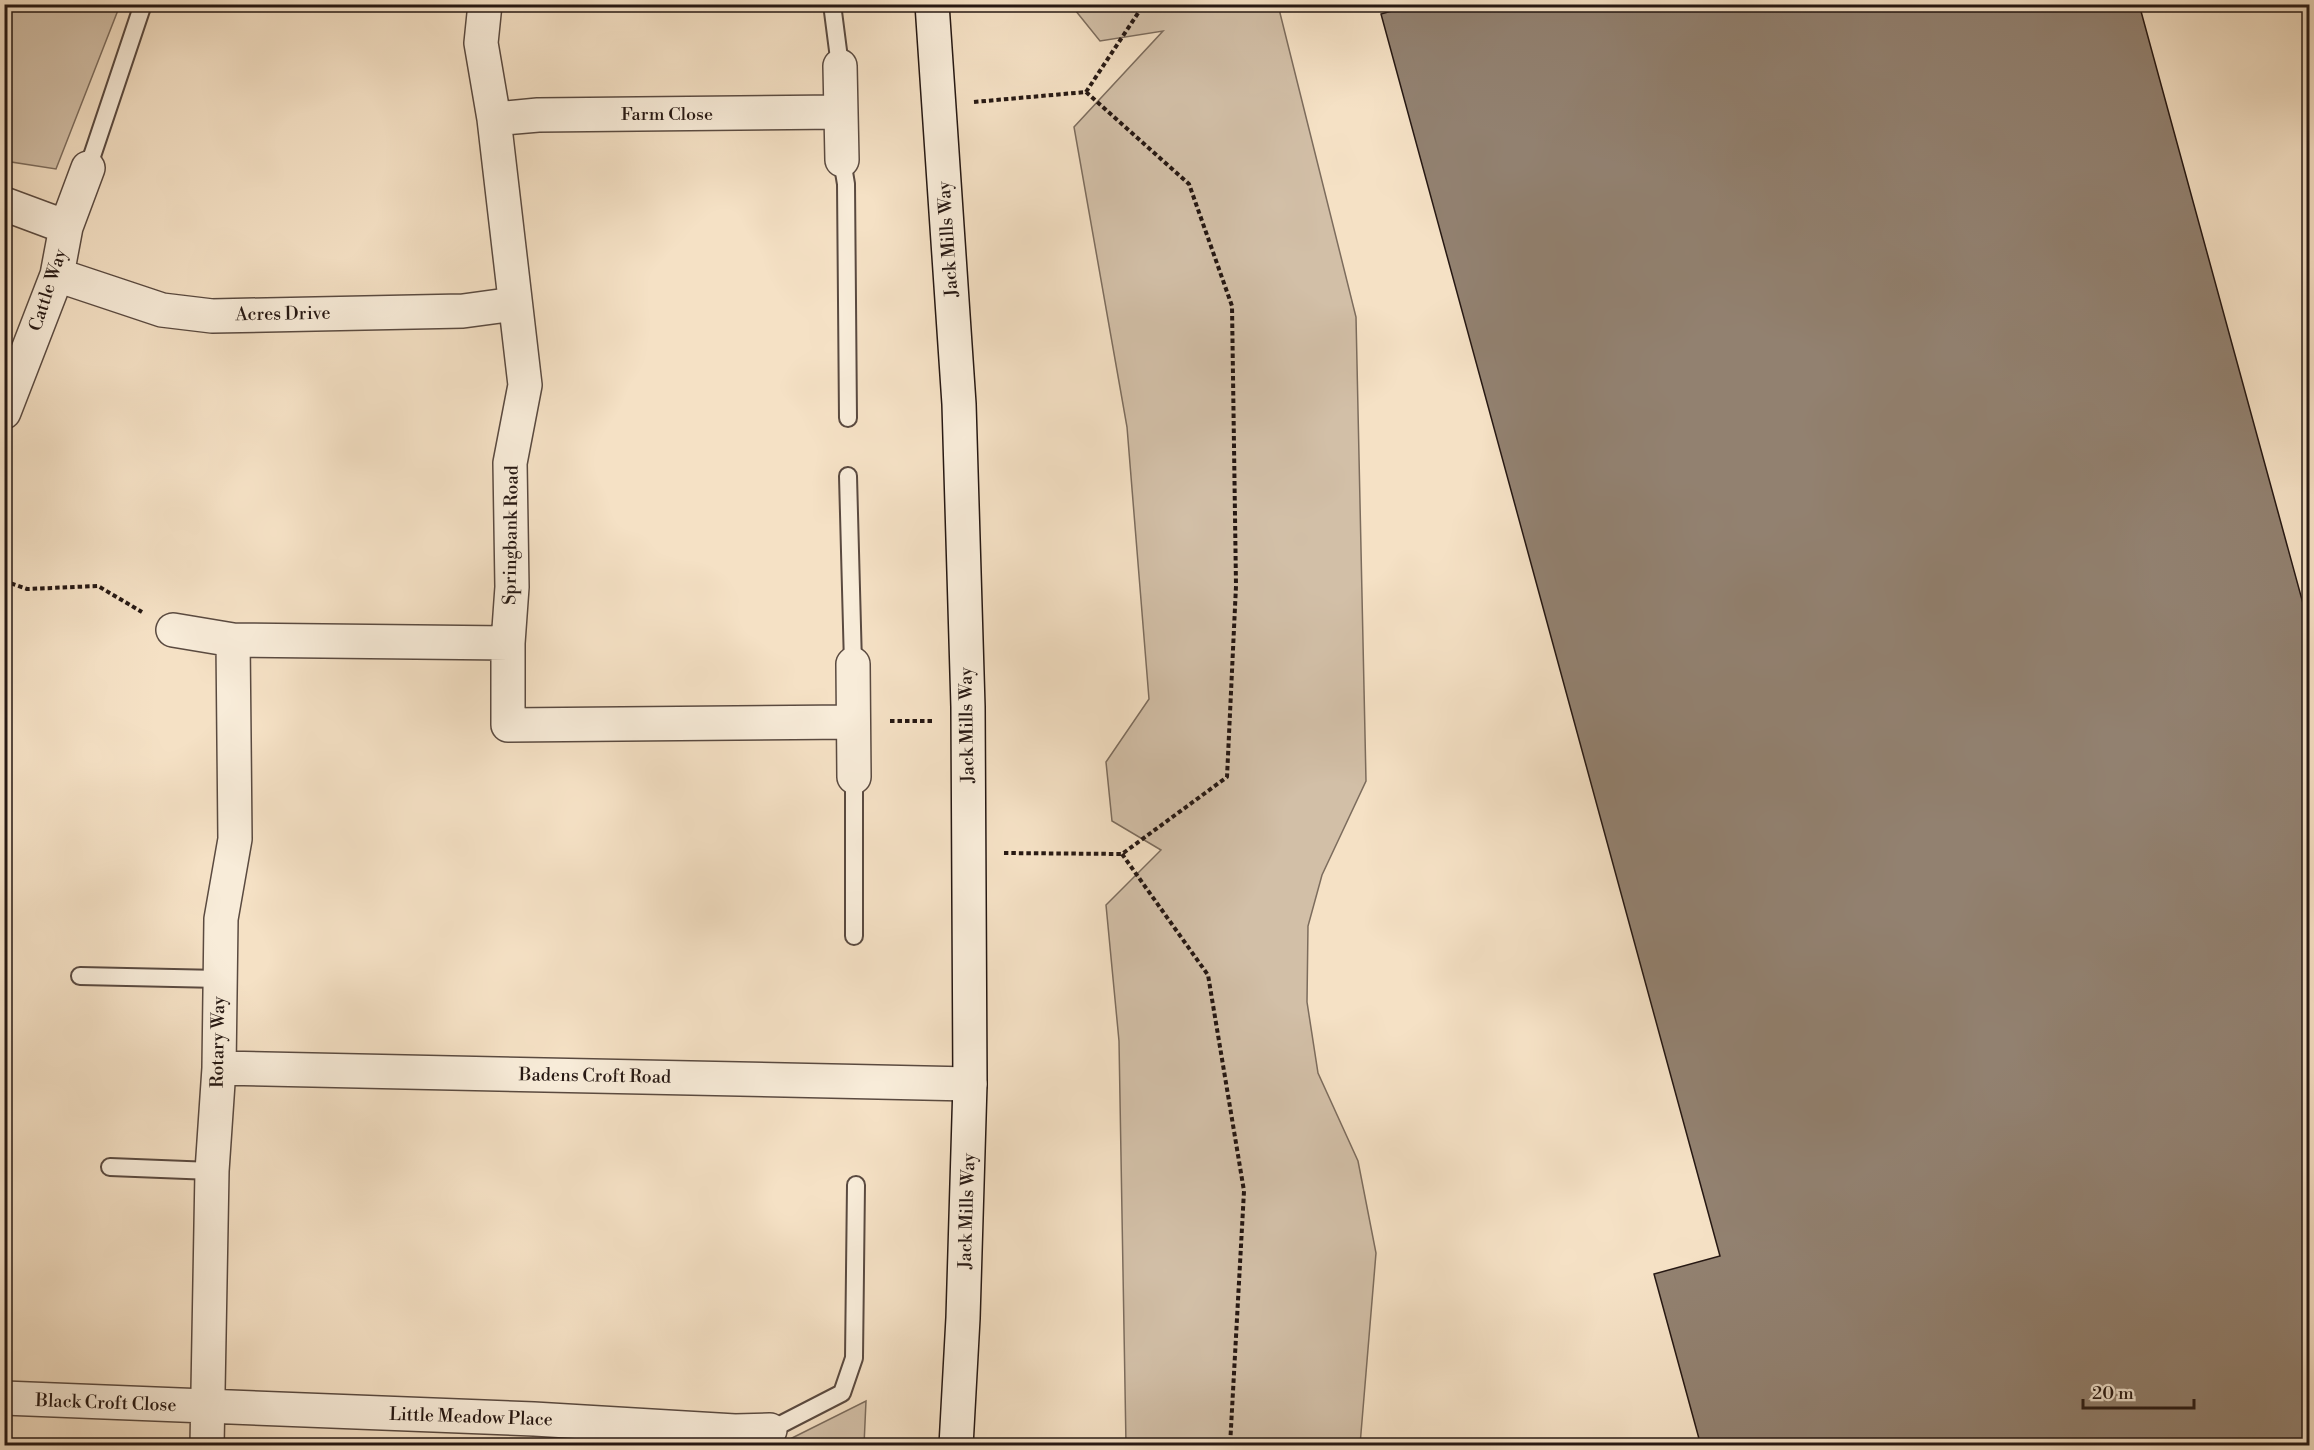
<svg xmlns="http://www.w3.org/2000/svg" width="2314" height="1450" font-family="'Libre Bodoni',serif">
	<style>
		.green { fill: #d2bfa7; stroke: #7c6c5d; stroke-width: 1.5 }
		.building { fill: #928170; stroke: #261813; stroke-width: 1.5 }
		.lines { fill: none; stroke-linecap: round; stroke-linejoin: round }
		.lane-casing { stroke: #5a4a40; stroke-width: 20 }
		.street-casing { stroke: #5a4a40; stroke-width: 36 }
		.secondary-casing { stroke: #261813; stroke-width: 36 }
		.path { stroke: #261813; stroke-width: 4; stroke-dasharray: 4.5 3; stroke-linecap: butt }
		.lane { stroke: #f8ecd9; stroke-width: 16 }
		.street { stroke: #f8ecd9; stroke-width: 33 }
		.secondary { stroke: #f8ecd9; stroke-width: 33 }
		.labels { text-anchor: middle; dominant-baseline: central; stroke-width: 6; stroke-linejoin: round; paint-order: stroke }
		.street-label { font-size: 18px; fill: #261813; stroke: #f8ecd9 }
	</style>
	<rect width="100%" height="100%" fill="#f5e1c5"/>
	<filter id="stains"><feTurbulence type="fractalNoise" baseFrequency=".00333" numOctaves="4"/><feColorMatrix values="0 0 0 0 .2 0 0 0 0 .09 0 0 0 0 .02 0 0 0 .5 -.17"/></filter>
	<radialGradient id="worn" r=".72"><stop offset=".6" stop-color="#630" stop-opacity="0"/><stop offset="1" stop-color="#630" stop-opacity=".3"/></radialGradient>
	<path class="green" d="M4,5H120L56,169L5,161Z
		M1071,5H1278L1356,317L1366,781L1322,875L1308,926L1307,1002L1318,1073L1358,1161L1376,1253L1360,1445H1126L1119,1041L1106,905L1161,850L1112,821L1106,762L1149,699L1127,427L1074,127L1163,31L1100,41Z
		M866,1401L864,1445H778Z"/>
	<path class="building" d="M1416,4H2139L2310,629V1446H1701L1654,1274L1720,1256L1381,14Z"/>
	<g class="lines">
		<defs>
			<path id="lane" d="M832,4L840,66
				M842,160L846,184L848,418
				M88,168L143,4
				M848,476L853,664
				M854,777V936
				M80,976L220,979
				M110,1167L212,1171
				M770,1430L842,1393L854,1358L856,1185"/>
			<path id="street" d="M485,4L481,43L494,119L525,385L510,463L512,587L508,643V725L853,722
				M840,66L842,160
				M494,119L538,115L841,112
				M4,204L66,227
				M57,275L162,310L212,316L463,311L515,304
				M4,412L57,275L66,227L88,168
				M173,630L233,640L508,643
				M853,664L854,777
				M219,1068L970,1084
				M4,1398L534,1419L735,1431L770,1430
				M207,1446L212,1171L219,1068L221,919L235,839L233,640"/>
			<path id="secondary" d="M932,4L959,404L968,707L970,1084L963,1318L956,1446"/>
		</defs>
		<use href="#lane" class="lane-casing"/>
		<use href="#street" class="street-casing"/>
		<use href="#secondary" class="secondary-casing"/>
		<path class="path" d="M1086,92L1144,4
			M974,102L1086,92L1189,184L1232,306L1236,586L1227,777L1122,854L1004,853
			M4,581L27,589L98,586L142,612
			M890,721H933
			M1122,854L1208,975L1244,1191L1230,1446"/>
		<use href="#lane" class="lane"/>
		<use href="#street" class="street"/>
		<use href="#secondary" class="secondary"/>
	</g>
	<g class="labels">
		<g class="street-label">
			<text x="667" y="114">Farm Close</text>
			<text transform="translate(948 239) rotate(-94)">Jack Mills Way</text>
			<text transform="translate(48 290) rotate(-72)">Cattle Way</text>
			<text transform="translate(283 314) rotate(-1)">Acres Drive</text>
			<text transform="translate(511 535) rotate(-89)">Springbank Road</text>
			<text transform="translate(967 725) rotate(-91)">Jack Mills Way</text>
			<text transform="translate(218 1042) rotate(-89)">Rotary Way</text>
			<text transform="translate(595 1076) rotate(1)">Badens Croft Road</text>
			<text transform="translate(967 1211) rotate(-88)">Jack Mills Way</text>
			<text transform="translate(106 1403) rotate(2)">Black Croft Close</text>
			<text transform="translate(471 1417) rotate(2)">Little Meadow Place</text>
		</g>
	</g>
	<rect width="2314" height="1450" fill="none" stroke="#f5e1c5" stroke-width="24"/>
	<rect x="6" y="6" width="2302" height="1438" fill="none" stroke="#261813" stroke-width="3"/>
	<rect x="12" y="12" width="2290" height="1426" fill="none" stroke="#261813" stroke-width="1.5"/>
	<path d="M2083 1399v9h111v-9" fill="none" stroke="#261813" stroke-width="3"/>
	<text x="2092" y="1399" font-size="18" fill="#261813" stroke="#f8ecd9" stroke-width="4.5" paint-order="stroke">20 m</text>
	<rect width="100%" height="100%" filter="url(#stains)"/>
	<rect width="100%" height="100%" fill="url(#worn)"/>
</svg>
